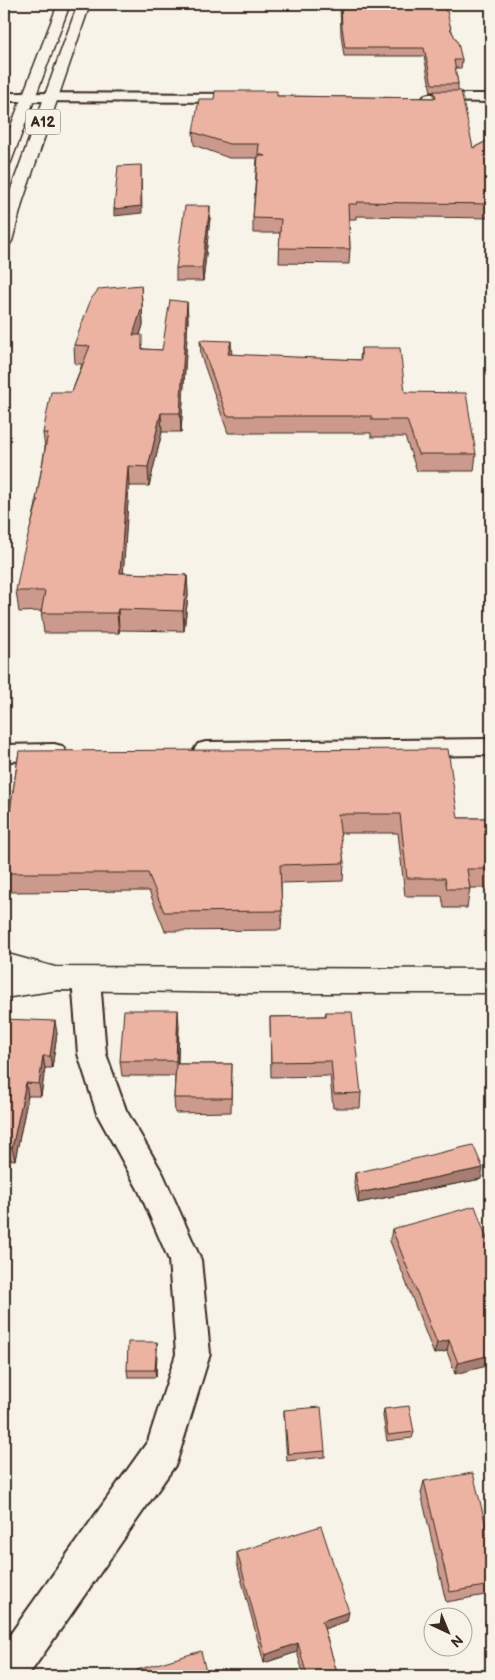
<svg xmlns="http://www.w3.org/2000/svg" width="495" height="1680" font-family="'Balsamiq Sans',sans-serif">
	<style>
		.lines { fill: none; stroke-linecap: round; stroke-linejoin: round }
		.minor-casing { stroke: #3b2a1e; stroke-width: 4 }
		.tertiary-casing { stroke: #3b2a1e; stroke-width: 3 }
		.primary-casing { stroke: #3b2a1e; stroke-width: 3 }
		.minor { fill: #f7f3e8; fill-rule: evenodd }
		.tertiary { fill: #f7f3e8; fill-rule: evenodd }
		.primary { fill: #f7f3e8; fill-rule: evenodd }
		.wall { fill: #cb9a8c; stroke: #3b2a1e }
		.shaded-wall { fill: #a57d72; stroke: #3b2a1e }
		.building { fill: #ecb3a3; stroke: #3b2a1e }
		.labels { text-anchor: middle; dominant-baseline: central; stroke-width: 4; stroke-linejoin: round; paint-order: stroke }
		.shield { fill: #f7f3e8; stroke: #73665b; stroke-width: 1 }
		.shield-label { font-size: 15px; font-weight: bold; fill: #3b2a1e }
	</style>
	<rect width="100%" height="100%" fill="#f7f3e8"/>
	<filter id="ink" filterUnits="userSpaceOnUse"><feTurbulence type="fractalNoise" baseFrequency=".02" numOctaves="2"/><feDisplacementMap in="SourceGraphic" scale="10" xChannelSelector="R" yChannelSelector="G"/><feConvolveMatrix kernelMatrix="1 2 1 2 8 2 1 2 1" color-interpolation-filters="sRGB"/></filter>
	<g filter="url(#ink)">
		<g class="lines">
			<defs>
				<path id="minor" d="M4,93L249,94L255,98L249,102L4,101Z
					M429,94H491V102L425,101L423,98L425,95Z
					M491,739V755L206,758L198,756L194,750L198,744L206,742Z
					M54,744L62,746L66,752L62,758L54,760L4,761V745Z
					M86,968L96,971L100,979L106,1054L126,1110L163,1174L201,1260L210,1354L176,1464L28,1676H4V1643L148,1441L176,1354L169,1260L139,1191L97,1114L78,1054L72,979L76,971Z"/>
				<path id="tertiary" d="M4,953L55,967L491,969V993H247L58,990L4,998Z"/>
				<path id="primary" d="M58,4H70L11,162L9,165L4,166V144Z
					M78,4H90L23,200L12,241L10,244L4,246V213L7,200Z"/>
			</defs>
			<use href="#minor" class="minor-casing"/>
			<use href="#tertiary" class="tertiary-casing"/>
			<use href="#primary" class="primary-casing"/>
			<use href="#minor" class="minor"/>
			<use href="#tertiary" class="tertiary"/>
			<use href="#primary" class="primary"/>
		</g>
		<path class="wall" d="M340,4H443L445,11L462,60L461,68H455L458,84V91L473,148L491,139V218L356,216V219H349L350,249L349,264L279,263L280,233H253V218L257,158H229L194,145L193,132L214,99L277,96L434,98V92H431L424,56H344L341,35Z
			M210,218L203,281H176V268Z
			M141,285L143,325L140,335L143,349L162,350L187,302L188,320L181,432H162L149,486H129L123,573L187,575L188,595L184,631L119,630V633H44L41,611L19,612L16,591L36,504V500L45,448L43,433L72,392L82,364H75L74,345Z
			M200,340L232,355L360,360L361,348L405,392L476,454L474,471H417L405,437H371V433H228L201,356Z
			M19,751L458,818H491V888H470L467,908H444L442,896H405L398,833H340L344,863L343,881L281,883L282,911L281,930L165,931L149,891L4,892V818H9Z
			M326,1012L361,1093L360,1108H333L330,1076L271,1077L270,1017L325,1016Z
			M4,1019L57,1033L52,1068H45L41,1096H28L15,1160L4,1159Z
			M179,1025L178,1064H232L231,1112L175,1113L174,1098L175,1076H122L120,1061Z
			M355,1173L481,1179L358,1203L354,1183Z
			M392,1229L491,1250L455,1374L447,1351L434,1354L390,1241Z
			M157,1342V1349L156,1377H128L127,1370Z
			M384,1409L414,1432L412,1438L387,1441L383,1416Z
			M284,1410L325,1451V1457L287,1461L284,1416Z
			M424,1481L491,1546V1594L446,1602L421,1493Z
			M237,1552L347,1621L324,1629L338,1676H304L297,1652L264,1663L237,1563Z"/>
		<path class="shaded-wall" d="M6,4H10L4,20V8Z
			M141,165L142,213L114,216V209Z
			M210,206V218L203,281L202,268Z
			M141,285L143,325L134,353L133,335Z
			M187,302L188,320L181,432L180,413Z
			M231,341L232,357L228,354Z
			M161,413L162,432L149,486L148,467Z
			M128,466L129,486L122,593L120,573Z
			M187,575L188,595L184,631L183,611Z
			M118,609L119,630V633L117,613Z
			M178,1010L179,1025L177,1076L176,1061Z
			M55,1021L57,1033L52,1068L50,1056Z
			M43,1056L45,1068L41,1096L39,1084Z
			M26,1083L28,1096L15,1160L12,1148Z
			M483,1168L481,1179L358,1203L359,1193Z
			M449,1340L447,1351L434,1354L437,1343Z
			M157,1342V1349L156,1377L155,1370Z
			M491,1355V1365L455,1374L458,1363Z
			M349,1612L347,1621L321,1630L322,1621Z
			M298,1643L297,1652L264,1663L265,1655Z"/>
		<path class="building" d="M341,4H443L445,11H447L451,30L458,43L462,60H454L458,84H432L424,48H345L342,27Z
			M215,91H277V96L436,98L434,91H461L473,148L491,139V204L357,202V204H348L350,249L279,248L281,219L253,218L258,156H265L258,154L259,144H229L193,132L199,99H214Z
			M141,165V206L114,209L118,166Z
			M185,206H210L202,268H176Z
			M141,285L142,307L133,335H142V349L162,350L170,300L187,302L180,413H161L148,467L128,466L120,573L187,575L183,611L118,609L117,613H41L45,591H16L23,554L38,500H36L48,433H43L51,392H72L90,346L74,345L91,299L99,289Z
			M200,340L231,341L228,354L361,360V348H400L405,392L466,393L476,454H418L407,420H372V416H227Z
			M448,749L458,818H491V869H467L470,889H447L445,878H407L400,814H338L344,863L280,865L282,911L164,912L148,873H4V818H9L19,751Z
			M124,1010H178L176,1061H120Z
			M326,1012H352L361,1093L334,1094L331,1061L271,1062L270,1017L326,1016Z
			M4,1019L55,1021L50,1056H43L39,1084L26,1083L12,1148L4,1147Z
			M176,1064H232L231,1098H174Z
			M473,1145L483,1168L359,1193L355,1173Z
			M475,1206L491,1250V1355L458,1363L449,1340L437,1343L392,1229Z
			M128,1342H157L155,1370H127Z
			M409,1406L414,1432L388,1435L384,1409Z
			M321,1407L325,1451L288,1454L284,1410Z
			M473,1473L491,1546V1585L450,1592L424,1481Z
			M321,1526L349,1612L322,1621L338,1676H307L298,1643L265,1655L237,1552Z
			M201,1651L207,1676H138L137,1670Z"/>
	</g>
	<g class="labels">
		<rect class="shield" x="25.5" y="109.5" width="35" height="25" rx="4"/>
		<g class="shield-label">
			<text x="43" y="122">A12</text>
		</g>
	</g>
	<rect width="495" height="1680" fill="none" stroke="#f7f3e8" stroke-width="20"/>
	<rect x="10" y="10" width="475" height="1660" fill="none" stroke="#3b2a1e" stroke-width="2" filter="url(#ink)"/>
	<g transform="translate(448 1632) rotate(136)"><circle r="24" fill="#f7f3e8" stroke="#aca397"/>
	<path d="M0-4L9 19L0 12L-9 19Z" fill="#3b2a1e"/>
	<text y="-8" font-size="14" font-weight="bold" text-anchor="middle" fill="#3b2a1e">N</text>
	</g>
</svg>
